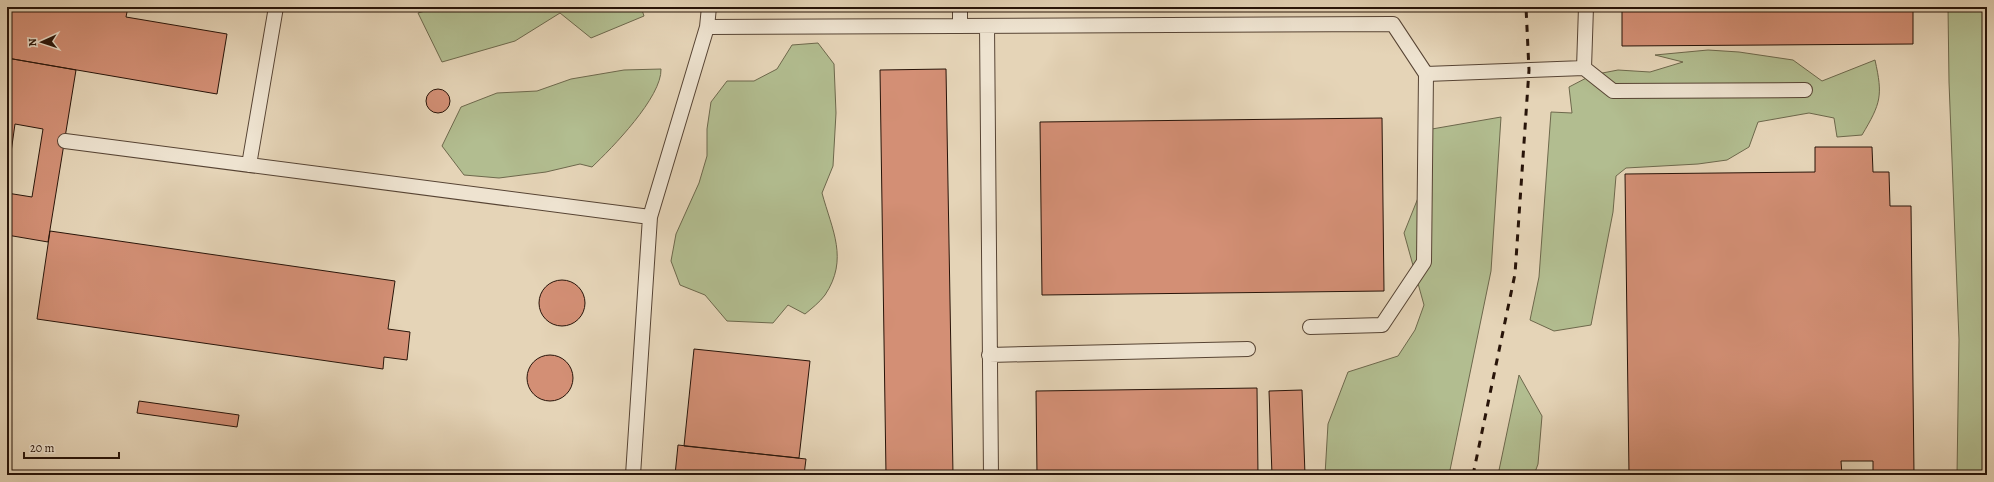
<svg xmlns="http://www.w3.org/2000/svg" width="1994" height="482" font-family="Alegreya,serif">
	<style>
		.green { fill: #b2bd90; stroke: #6d684c }
		.building { fill: #d38f75; stroke: #281409 }
		.lines { fill: none; stroke-linecap: round; stroke-linejoin: round }
		.lane-casing { stroke: #574434; stroke-width: 16 }
		.lane { stroke: #eee3d0; stroke-width: 14 }
		.rail { stroke: #281409; stroke-width: 3; stroke-dasharray: 7 7; stroke-linecap: butt }
	</style>
	<rect width="100%" height="100%" fill="#e5d4b7"/>
	<filter id="stains"><feTurbulence type="fractalNoise" baseFrequency=".005" numOctaves="4"/><feColorMatrix values="0 0 0 0 .2 0 0 0 0 .09 0 0 0 0 .02 0 0 0 .5 -.17"/></filter>
	<radialGradient id="worn" r=".72"><stop offset=".6" stop-color="#630" stop-opacity="0"/><stop offset="1" stop-color="#630" stop-opacity=".3"/></radialGradient>
	<path class="green" d="M439,7H641L644,16L591,38L560,13L515,41L442,62L418,13Z
		M1948,7H1987V449L1982,475H1957L1959,340L1949,82Z
		M818,43L834,64L836,113L833,166L822,193C832,230 849,259 825,295C820,302 811,309 805,314L788,305L773,323L727,321L705,295L680,285L671,261L676,234L699,183L707,156V129L711,102L727,81H754L777,69L792,45Z
		M1708,50L1739,52L1793,60L1822,81L1875,60C1883,96 1881,103 1862,135L1837,137L1834,118L1809,113L1758,122L1749,147L1727,160L1698,164L1626,168L1616,176L1613,212L1591,325L1554,331L1530,320L1539,277L1551,112L1572,113L1569,87L1592,75L1618,70L1650,72L1683,62L1655,55Z
		M661,69C662,97 612,148 592,167L580,164L546,172L499,178L464,175L442,146L461,107L497,93L537,91L571,79L624,70Z
		M1501,117L1491,271L1449,475H1325L1328,424L1348,372L1398,356L1415,330L1424,305L1404,233L1424,183L1432,129Z
		M1519,375L1542,416L1538,464L1534,475H1498Z"/>
	<path class="building" d="M7,7H128L126,17L227,34L217,94L7,58Z
		M1417,7H1496V9L1417,10Z
		M1622,7H1913V44L1622,46Z
		M7,58L76,70L48,242L7,235V193L32,197L43,129L15,124L7,181Z
		M946,69L953,475H886L880,70Z
		M426 101a12 12 0 1 1 24 0a12 12 0 1 1-24 0Z
		M1382,118L1384,291L1042,295L1040,122Z
		M1815,147H1872L1873,172H1889L1890,206H1911L1914,475H1873V461H1841L1842,475H1629L1625,174L1815,172Z
		M50,231L395,281L388,329L410,332L407,360L384,357L383,369L37,319Z
		M539 303a23 23 0 1 1 46 0a23 23 0 1 1-46 0Z
		M694,349L810,361L799,458L684,446Z
		M527 378a23 23 0 1 1 46 0a23 23 0 1 1-46 0Z
		M1257,388L1258,475H1037L1036,391Z
		M1302,390L1305,475H1272L1269,391Z
		M139,401L239,415L237,427L137,413Z
		M678,445L806,459L804,475H675Z"/>
	<g class="lines">
		<defs>
			<path id="lane" d="M960,26V7
				M987,26L991,475
				M707,27L1393,24L1426,74L1584,68L1586,7
				M1584,68L1613,91L1805,90
				M65,141L650,217
				M249,165L276,7
				M1310,327L1382,325L1424,262L1426,74
				M989,355L1248,349
				M633,475L650,217L707,27L709,7"/>
		</defs>
		<use href="#lane" class="lane-casing"/>
		<use href="#lane" class="lane"/>
		<path class="rail" d="M1473,475L1515,274L1529,70L1526,7"/>
	</g>
	<rect width="1994" height="482" fill="none" stroke="#e5d4b7" stroke-width="24"/>
	<rect x="8" y="8" width="1978" height="466" fill="none" stroke="#281409" stroke-width="2"/>
	<rect x="12" y="12" width="1970" height="458" fill="none" stroke="#281409"/>
	<g transform="translate(42 42) rotate(267)" stroke="#eee3d0" stroke-width="3" paint-order="stroke">
	<path d="M0-3L7 15L0 10L-7 15Z" fill="#281409"/>
	<text y="-6" font-size="11" font-weight="bold" text-anchor="middle" fill="#281409">N</text>
	</g>
	<path d="M24 452v6h95v-6" fill="none" stroke="#281409" stroke-width="2"/>
	<text x="30" y="452" font-size="12" fill="#281409" stroke="#eee3d0" stroke-width="3" paint-order="stroke">20 m</text>
	<rect width="100%" height="100%" filter="url(#stains)"/>
	<rect width="100%" height="100%" fill="url(#worn)"/>
</svg>
